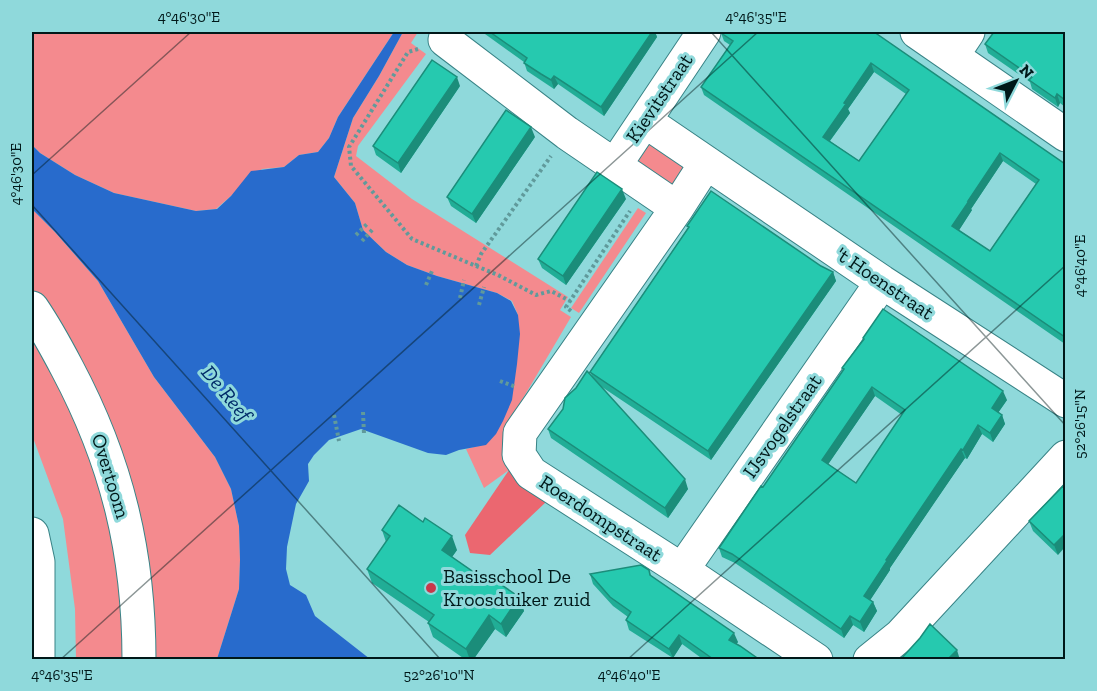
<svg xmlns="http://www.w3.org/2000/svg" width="1097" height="691" font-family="'Zilla Slab',serif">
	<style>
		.green { fill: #f48a8e }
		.forest { fill: #eb6770 }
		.water { fill: #286bcc }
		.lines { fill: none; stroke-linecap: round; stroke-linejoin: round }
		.minor-casing { stroke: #388386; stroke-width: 35 }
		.path { stroke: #609a9b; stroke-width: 4; stroke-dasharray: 3 3; stroke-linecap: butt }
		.minor { stroke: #fff; stroke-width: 33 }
		.wall { fill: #21ad96; fill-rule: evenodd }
		.shaded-wall { fill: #1b8d7a }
		.building { fill: #26c9af; stroke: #1b8d7a; stroke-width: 1.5; fill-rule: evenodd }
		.ticks { fill: none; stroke: #001819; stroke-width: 1.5; stroke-opacity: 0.45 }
		.poi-dot { fill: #c8384a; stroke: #8fd9db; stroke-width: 2 }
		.labels { text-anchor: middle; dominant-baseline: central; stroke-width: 6; stroke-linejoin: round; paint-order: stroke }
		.street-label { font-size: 20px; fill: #001819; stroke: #8fd9db }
		.poi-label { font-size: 20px; fill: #001819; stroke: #8fd9db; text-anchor: start }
		.water-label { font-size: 21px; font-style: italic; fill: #002b69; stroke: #8fd9db }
		.neatline { fill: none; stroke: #001819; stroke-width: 2 }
		.ticks-label { font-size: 15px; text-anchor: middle; fill: #001819 }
	</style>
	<rect width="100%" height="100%" fill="#8fd9db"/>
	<path class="green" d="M32,32H394L338,117L329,138L318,152L299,155L284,167L262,169L216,209L196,211L114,193L75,175L40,153L32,145Z
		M403,32H418L411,43L426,54L358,146L356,156L412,199L568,297L560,310L571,317L509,422V470L484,488L466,449L486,444L518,315L512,301L497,293L437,276L407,265L386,252L363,230L355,203L334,177L353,118L379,76Z
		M646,137L683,160L686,176L669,187L635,166Z
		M638,208L646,213L579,313L571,308Z
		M32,209L55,232L98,281L154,377L215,457L231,489L239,526L240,560L239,589L217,659H153L52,316L32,288Z
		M32,328L99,466L126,596V659H76L75,609L63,519L32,435Z"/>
	<path class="forest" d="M509,470L546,502L490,555L470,553L465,535Z"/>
	<path class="water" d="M394,32H403L379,76L353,118L334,177L355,203L363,230L386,252L407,265L437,276L497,293L511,301L518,315L520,334L517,364L512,400L503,421L496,434L486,445L459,450L446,455L428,453L361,429L329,440L314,455L308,464L309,481L296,504L287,547L286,569L290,585L306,595L315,616L370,659H217L239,589L240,560L239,526L231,489L215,457L154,377L98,281L55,232L32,209V145L40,153L75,175L114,193L196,211L217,209L231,196L251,171L284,167L299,155L318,152L329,138L338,117Z"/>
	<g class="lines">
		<defs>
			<path id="minor" d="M447,32L445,40L567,133L677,208L706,163
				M917,32L1066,135
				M952,56L968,32
				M645,121L882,282L1066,401
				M615,165L704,32
				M677,208L520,433L519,455L531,473L682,570L816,660
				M32,308C45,327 56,347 67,368C117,462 139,553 139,660
				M32,534L38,562V660
				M682,570L882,282
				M870,660L901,635L1066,457"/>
		</defs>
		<use href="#minor" class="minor-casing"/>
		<path class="path" d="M418,49L408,52L349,147L351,166L412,239L476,266L481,254L551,156
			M356,235L368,223
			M362,241L373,229
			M476,266L498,275L536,295L551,291L570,301
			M426,285L432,271
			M460,298L464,280
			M479,305L484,287
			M571,311L566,307L630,211
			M500,381L516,387
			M363,412L364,434
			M334,415L339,441"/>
		<use href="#minor" class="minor"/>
	</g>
	<path class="wall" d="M484,32H655L657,37L604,116L558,84L554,89L527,71L524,62L485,34Z
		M874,32L1065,164V344L704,95L701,87L730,45L724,41L721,33ZM874,72L906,94L859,161L830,141L850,113L848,109ZM1003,161L1036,184L990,251L959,230L972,210L971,209Z
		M1065,32V107L1060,103L1058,107L1032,89L1030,82L988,53L985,44Z
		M460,86L401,173L376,155L373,146Z
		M535,137L476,223L451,206L447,197Z
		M626,199L566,285L542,268L538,259Z
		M687,226L821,266L833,272L836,281L711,460L599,385L688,489L668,518L551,438L548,429L592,376L590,372L688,228Z
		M842,368L1007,400L998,413L1002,415L1005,424L993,442L982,434L967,459L965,458L938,497L890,568V570L870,600L873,602L877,611L864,632L853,625L844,638L735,563L722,557L719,548L763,487L843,370ZM875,396L902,415L856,483L828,464Z
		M1063,486L1058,555L1033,531L1029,521Z
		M382,530L457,550L452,557L491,584L519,597L524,611L506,637L495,629L473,660H466L433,637L428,623L429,622L372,583L367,569L386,542Z
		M649,570L651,576L738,642L736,644L760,660H704L682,644L673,658L629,630L626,620L628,617L613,606L593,584L590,574Z"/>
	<path class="shaded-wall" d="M652,32H655L657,37L604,116L601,107Z
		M871,63L874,72L848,109L850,113L826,146L823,137L844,103Z
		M554,76L558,84L554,89L551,80Z
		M457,77L460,86L401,173L398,163Z
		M1057,94L1060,103L1058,107L1055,98Z
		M531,127L535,137L476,223L472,214Z
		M1000,153L1003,161L971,209L972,210L956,235L952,226L968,201Z
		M622,189L626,199L566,285L563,276Z
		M833,272L836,281L711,460L708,451Z
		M872,387L875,396L825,469L822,460Z
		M1003,391L1007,400L995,417L992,408Z
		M1002,415L1005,424L993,442L990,433Z
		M978,425L982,434L967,459L963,450Z
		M961,449L965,458L890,568V570L867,605L864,596L886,560Z
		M685,479L688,489L668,518L665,508Z
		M1065,534V547L1058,555L1054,545Z
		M452,536L457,550L447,564L442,550Z
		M519,597L524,611L506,637L501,624Z
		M873,602L877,611L864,632L860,622Z
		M489,615L495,629L473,660H470L466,649Z
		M850,616L853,625L844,638L841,629Z
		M734,633L738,642L732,650L729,640Z
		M679,635L682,644L673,658L669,649Z
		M957,650L960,660H947Z"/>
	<path class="building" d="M490,32H652L601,107L554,76L551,80L541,74L524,63L527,58Z
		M722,32H874L1065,164V337L701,87L733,41L721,33ZM871,63L909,90L859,161L823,137L846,104L844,103ZM1000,153L1039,180L990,251L952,226L969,201H968Z
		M994,32H1065V100L1057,94L1055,98L1029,80L1032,77L985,44Z
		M432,60L457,77L398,163L373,146Z
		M506,110L531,127L472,214L447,197Z
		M597,172L622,189L563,276L538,259Z
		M711,191L821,266L833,272L708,451L590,372L689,227L687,226Z
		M883,309L1003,391L992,408L1002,415L990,433L978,425L963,450L961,449L886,560L887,561L864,596L873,602L860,622L850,616L841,629L732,554L719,548L761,486L763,487L831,388L844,369L842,368L864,339L863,338ZM872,387L905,410L856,483L822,460Z
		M587,371L685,479L665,508L548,429L563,409L565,398L576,388Z
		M1065,485V534L1054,545L1029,521L1063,486L1064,487Z
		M399,505L423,522L425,518L452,536L442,550L491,584L493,579L519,597L501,624L489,615L466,649L428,623L434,615L367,569L390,536L382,530Z
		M641,565L649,570L650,575L734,633L729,640L740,646L760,660H712L713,659L679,635L669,649L626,620L631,612L610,597L590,574Z
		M930,624L957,650L947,660H900L920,638Z"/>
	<path class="ticks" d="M711,32L1066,426M32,175L191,32M32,205L441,660M60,660L758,32M627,660L1066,265"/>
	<circle class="poi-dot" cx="431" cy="588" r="6"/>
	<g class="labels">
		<g class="street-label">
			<text transform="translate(659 98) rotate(-56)">Kievitstraat</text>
			<text transform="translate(885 283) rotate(34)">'t Hoenstraat</text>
			<text transform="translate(782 426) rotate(-55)">IJsvogelstraat</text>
			<text transform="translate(111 476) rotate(73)">Overtoom</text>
			<text transform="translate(601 518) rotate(33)">Roerdompstraat</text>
		</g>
		<g class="poi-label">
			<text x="443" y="576">Basisschool De<tspan x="443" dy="23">Kroosduiker zuid</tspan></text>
		</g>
		<g class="water-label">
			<text transform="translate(227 393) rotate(50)">De Reef</text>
		</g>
	</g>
	<rect width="1097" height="691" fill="none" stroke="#8fd9db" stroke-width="66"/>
	<g transform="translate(1016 81) rotate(48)" stroke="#8fd9db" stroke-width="4.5" paint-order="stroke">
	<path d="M0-4.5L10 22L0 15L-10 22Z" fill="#001819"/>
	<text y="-9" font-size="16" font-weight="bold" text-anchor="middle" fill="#001819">N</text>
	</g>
	<rect x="33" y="33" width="1031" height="625" class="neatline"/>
	<g class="ticks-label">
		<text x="189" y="22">4°46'30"E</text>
		<text x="756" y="22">4°46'35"E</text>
		<text transform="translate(16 174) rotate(-90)" y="5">4°46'30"E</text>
		<text transform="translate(1080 266) rotate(-90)" y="5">4°46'40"E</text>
		<text transform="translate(1080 424) rotate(-90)" y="5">52°26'15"N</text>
		<text x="62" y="680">4°46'35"E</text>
		<text x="439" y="680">52°26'10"N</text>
		<text x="629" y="680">4°46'40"E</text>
	</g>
</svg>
